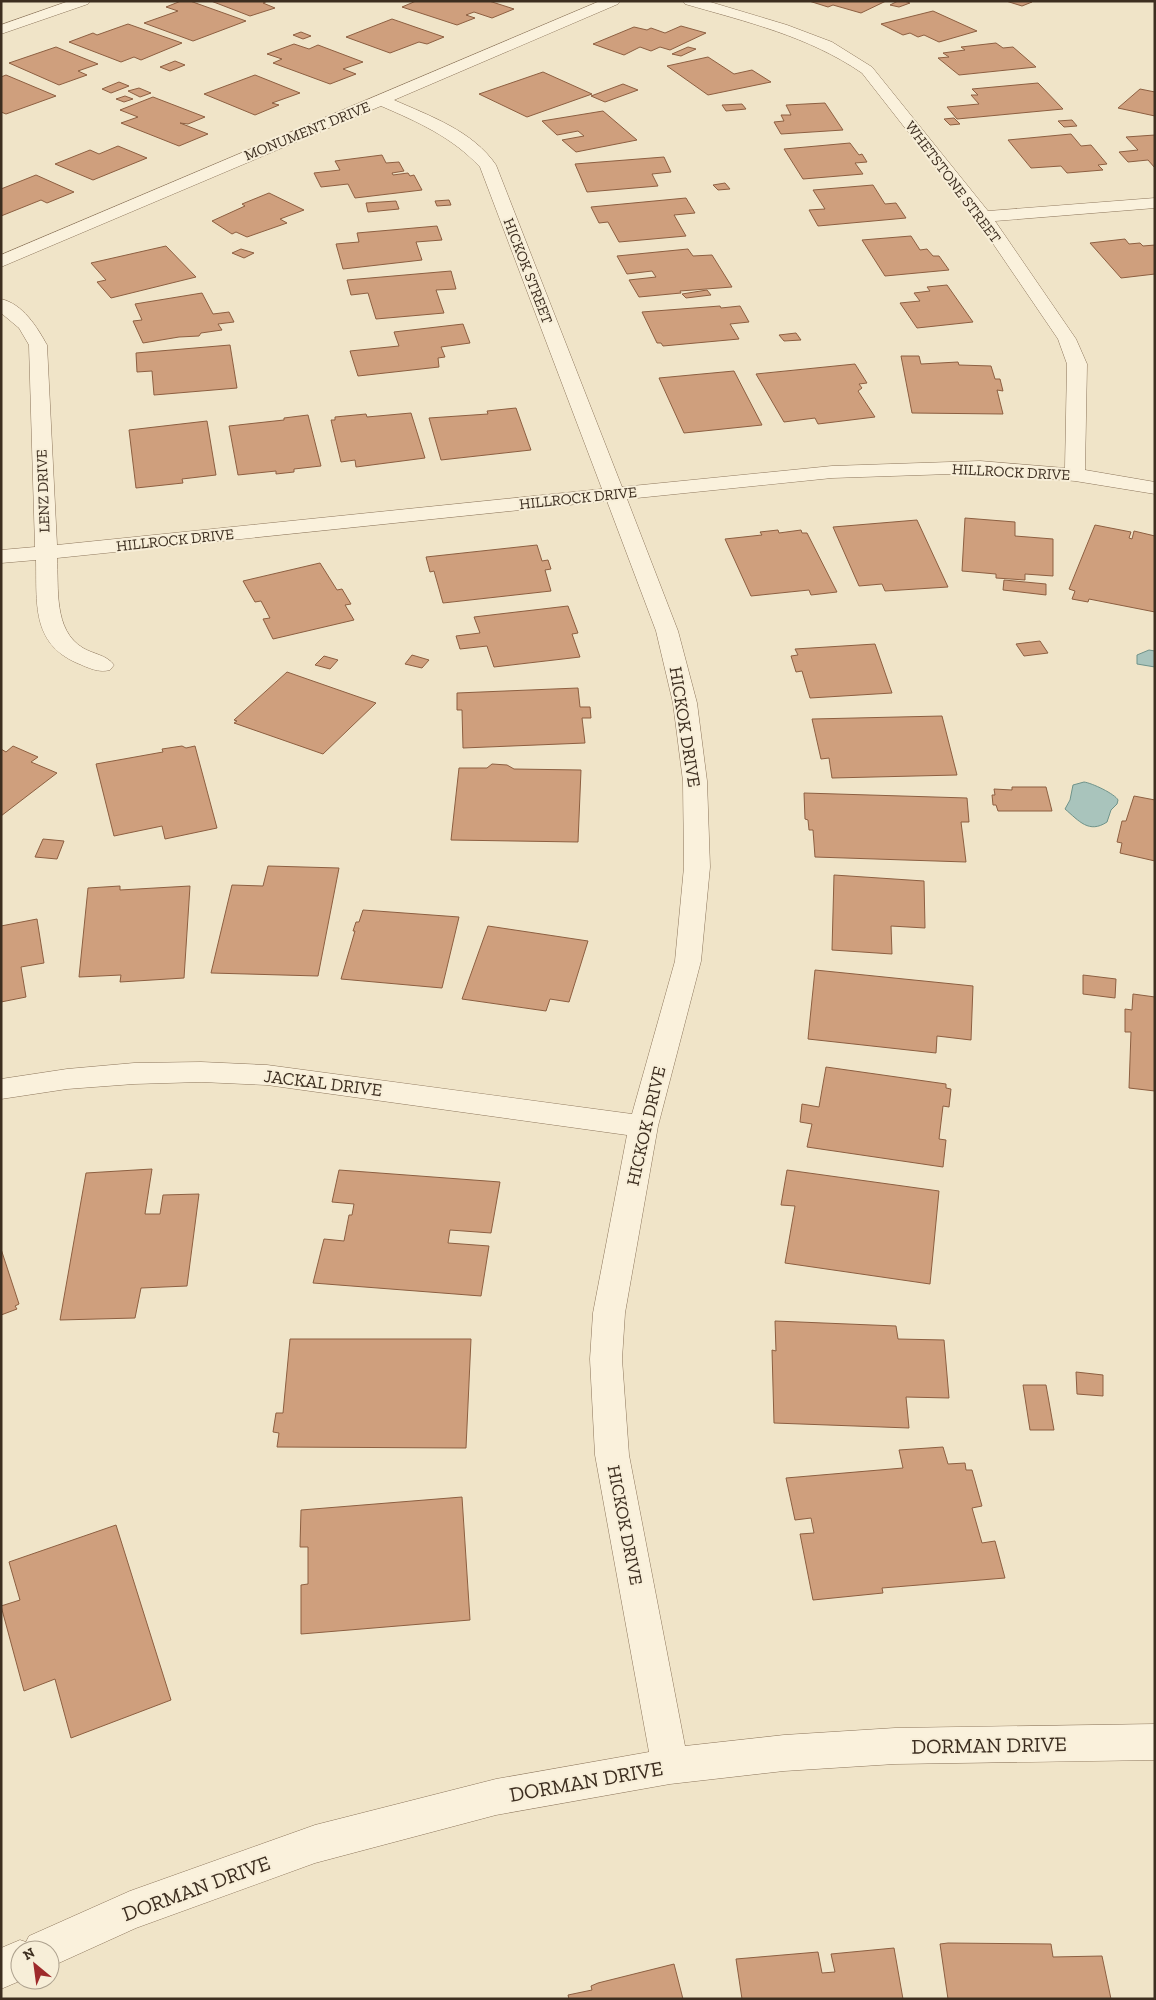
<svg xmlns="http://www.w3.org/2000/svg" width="1156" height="2000" font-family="'Zilla Slab',serif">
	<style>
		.water { fill: #a9c4bc; stroke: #6f938a }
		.building { fill: #cf9f7d; stroke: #8d5f41 }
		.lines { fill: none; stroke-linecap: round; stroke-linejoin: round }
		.minor-casing { stroke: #8d765c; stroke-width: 1 }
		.minor { fill: #faf1dc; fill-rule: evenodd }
		.labels { text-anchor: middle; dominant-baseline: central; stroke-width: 4; stroke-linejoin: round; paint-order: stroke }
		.far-street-label { font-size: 15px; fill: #3d2e20; stroke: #f7eed8 }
		.street-label { font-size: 18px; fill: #3d2e20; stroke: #f7eed8 }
		.near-street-label { font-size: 21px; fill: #3d2e20; stroke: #f7eed8 }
	</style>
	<rect width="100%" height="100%" fill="#f0e4c8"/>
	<path class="water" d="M1149,650L1155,651V667L1137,664V655Z
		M1084,782C1092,783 1115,794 1118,800L1117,804L1111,810L1107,822C1089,834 1079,821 1065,809L1070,800L1073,785Z"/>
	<path class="building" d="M181,1H190L246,21L193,41L144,23L178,11L166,7Z
		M211,1H268L263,3L275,8L250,16Z
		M416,1H489L514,9L492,18L474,12L466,15L475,18L457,25L402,7Z
		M809,1H886L861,13L833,5L828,7Z
		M898,1H904L910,3L899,7L890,5Z
		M1006,1H1030L1032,2L1022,6Z
		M933,11L977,31L939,42L924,35L918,37L910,33L903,35L881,24Z
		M392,19L444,37L427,44L419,42L390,53L346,37Z
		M128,24L182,43L141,60L134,57L121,62L69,42L93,33L97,35Z
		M681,26L706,33L670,50L660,47L651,51L640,47L624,55L593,44L634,27L647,30L651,28L665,33Z
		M301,32L311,36L303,39L293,35Z
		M996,43L1003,48L1013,47L1036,67L959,75L938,58L949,57L943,53L965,50L961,47Z
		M294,44L309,49L318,45L363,62L343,69L356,74L330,84L273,63L282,59L267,54Z
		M56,47L98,64L78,71L87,75L59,85L9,63Z
		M688,47L696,49L681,56L672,54Z
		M708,57L734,74L752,70L771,82L708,95L667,66Z
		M175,61L185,65L170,71L160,67Z
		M543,72L592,94L527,117L479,94Z
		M6,75L56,96L6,114L1,112V77Z
		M255,75L300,93L272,103L279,105L255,115L204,94Z
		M119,82L129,86L111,93L102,89Z
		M1038,83L1063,109L957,119L947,107L979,104L971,95H978L972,89Z
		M623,84L638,90L605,102L591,96Z
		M139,88L151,93L140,97L128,91Z
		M1140,89L1155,92V116L1118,108Z
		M125,96L133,99L124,102L116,99Z
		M153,97L205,117L188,124L180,123L208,134L179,146L121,123L138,117L120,110Z
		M825,103L843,130L781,134L774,122L784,121L781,115H791L786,105Z
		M742,104L746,109L726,111L722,105Z
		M603,111L637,140L576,152L562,140L584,136L578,131L557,135L542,121Z
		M954,118L960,124L950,125L944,119Z
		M1072,120L1077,126L1064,127L1058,121Z
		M1071,134L1081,146L1091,145L1107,164L1098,165L1103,170L1067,173L1061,166L1031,168L1008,140Z
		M1155,135V168L1148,160L1128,162L1119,152L1138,150L1126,137Z
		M850,143L859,155L862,154L867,162L855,163L863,174L803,179L784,149Z
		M118,146L147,158L93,180L55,164L90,150L99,154Z
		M382,155L386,163L399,162L404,171L392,173L393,175L408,173L410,176L414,175L422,190L355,198L348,184L321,187L314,173L340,170L335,161Z
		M664,157L671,172L652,174L658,186L587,192L575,164Z
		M36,175L74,192L47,203L41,200L1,216V189Z
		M725,183L730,189L718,190L713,185Z
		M873,185L885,204L896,203L906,218L818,226L809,210L825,209L813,190Z
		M269,193L304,210L280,219L287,223L247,237L236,232L232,234L212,221L245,206L242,204Z
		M686,198L695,213L674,215L686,236L619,242L608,222L599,223L591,207Z
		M449,200L451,205L437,206L435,201Z
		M396,201L399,209L368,212L366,203Z
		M437,226L442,240L416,242L422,260L343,269L336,244L359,242L357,233Z
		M911,236L920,250L927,249L933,256H939L949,270L885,276L862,240Z
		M1125,239L1129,244L1140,243L1143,246L1155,245V274L1121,278L1090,243Z
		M166,246L196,277L111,298L97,282L106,280L91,263Z
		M241,249L254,253L244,258L232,253Z
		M688,249L693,256L712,255L732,287L680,291L681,293L639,297L629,280L656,277L652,271L627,274L617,256Z
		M451,271L456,289L436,290L444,313L376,319L368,293L351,295L347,280Z
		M947,285L973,322L917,328L900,303L920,301L914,293L930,291L927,287Z
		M707,290L711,295L686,298L682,294Z
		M202,293L213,314L229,312L234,322L218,324L222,330L201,333L199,336L179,337L143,343L133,321L142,320L135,304Z
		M720,306L721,308L740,306L749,322L730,324L739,339L663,346L661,343H657L642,312Z
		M463,324L470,343L441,347L445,357L438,358L439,367L358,376L350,351L399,346L394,332Z
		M796,333L801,340L784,341L779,335Z
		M230,345L237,388L154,395L152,371L137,372L136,353Z
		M901,356H919L921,364L958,362L959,365L991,366L995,379H1000L1003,391L997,390L1003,414L912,413Z
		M855,364L867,383L859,384L862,388L858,391L875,417L818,424L815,418L784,422L756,374Z
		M734,371L762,425L684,433L659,378Z
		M516,408L531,450L441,460L429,418L488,414L487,411Z
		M411,413L425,458L356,467L355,460L341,462L331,420H335V417L366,414L367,417Z
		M308,415L321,466L294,469V472L276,474V471L238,475L229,426L284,420V418Z
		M207,421L216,475L182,479L183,483L136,488L129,430Z
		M965,518L1015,522V536L1053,539V576L1025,574V580L996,578V574L962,571Z
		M917,520L948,587L885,591L882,584L859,586L833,527Z
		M1095,525L1131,532L1129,538L1132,539L1134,531L1155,536V612L1089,599L1088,602L1072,599L1075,591L1069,589Z
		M778,530L779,533L801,530L802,533H807L837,592L811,595L809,590L751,596L725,539L762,535L760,532Z
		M537,545L542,561L548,560L551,569L545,570L551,591L443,603L434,571L430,572L426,557Z
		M320,563L337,590L342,589L351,604L345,605L354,620L273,639L263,619L270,618L261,601L255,602L243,581Z
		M1004,580L1046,584V595L1003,590Z
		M568,606L578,633L572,634L580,657L494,667L487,646L460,649L456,636L480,633L474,617Z
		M1040,641L1048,653L1024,656L1016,644Z
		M875,644L892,693L810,698L802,671L796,672L791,656L798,655L795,649Z
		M412,655L429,660L422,668L405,664Z
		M324,656L338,660L330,669L315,665Z
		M287,672L376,703L323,754L234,723L237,721L234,720Z
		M578,688L580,707H590L591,718H582L585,743L463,748L462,710H457V693Z
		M942,716L957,775L832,778L829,758L821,759L812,719Z
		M13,746L38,757L31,762L57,773L1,816V749L6,752Z
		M182,746L186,748L195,746L217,828L165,839L162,826L114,836L96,764L163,752L162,749Z
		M492,764L507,765L514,769L581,770L578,842L451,840L459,768H487Z
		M1012,787H1046L1052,811H998L996,805H993L992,795H995L994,789L1012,790Z
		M804,793L967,798L969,822H961L966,862L815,857L813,830H809L808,820L805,819Z
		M1134,796L1155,800V861L1120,853L1122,843L1117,842L1122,821H1126Z
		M43,839L64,841L57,859L35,857Z
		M268,866L339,868L318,976L211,973L232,885L263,886Z
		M834,875L924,881L925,928L891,926L892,954L832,950Z
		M120,886V890L190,886L184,978L120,982L121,975L79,977L88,888Z
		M363,910L459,917L442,988L341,979L355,931H353L356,922H359Z
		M37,919L44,963L21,967L26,997L1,1002V926Z
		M488,926L588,941L569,1002L550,999L546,1011L462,999Z
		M815,970L973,986L971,1040L937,1036L936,1053L808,1039Z
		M1083,975L1116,979L1115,998L1083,994Z
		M1133,994L1155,997V1091L1129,1088L1131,1032H1125V1009L1132,1010Z
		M826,1067L946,1084V1088L951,1089L949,1107L943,1106L939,1139L946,1140L943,1167L807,1147L812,1124L800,1122L802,1104L819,1107Z
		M152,1169L145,1214H160L163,1195L199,1194L187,1286L141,1288L135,1318L60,1320L86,1173Z
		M339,1170L500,1182L491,1233L450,1230L448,1243L489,1246L481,1296L313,1283L324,1239L344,1241L349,1215H352L354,1204L332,1202Z
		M787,1170L939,1191L930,1284L785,1263L795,1206L781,1205Z
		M1,1249L19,1304L15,1306L17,1309L1,1315Z
		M775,1321L896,1326L898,1339L944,1340L949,1398L906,1397L909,1428L774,1423L772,1350L776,1351Z
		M290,1339H471L466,1448L277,1447L279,1433L273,1432L276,1413H283Z
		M1076,1372L1103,1375V1396L1077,1394Z
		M1023,1385H1046L1054,1430H1030Z
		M943,1447L948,1464L965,1463L966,1470H972L982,1506L972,1508L982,1543L995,1541L1005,1578L882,1588L883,1593L813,1600L800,1534L814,1533L811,1518L795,1520L786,1478L903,1468L899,1450Z
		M462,1497L470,1620L301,1634V1585L308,1584V1547H300L301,1510Z
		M116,1525L171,1700L71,1738L55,1679L24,1691L1,1606L20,1600L9,1562Z
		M948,1943L1051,1944L1053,1957L1102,1956L1111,1999H948L940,1944Z
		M894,1948L903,1999H742L736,1959L818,1952L822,1973L835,1972L831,1954Z
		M674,1964L683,1999H569L568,1995L592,1990L591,1986L598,1983Z"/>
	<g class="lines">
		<defs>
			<path id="minor" d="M69,1H90L88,4L1,34V25Z
				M600,1H620L618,4L394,100C430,116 473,131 496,165L622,487L832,466L980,461L1065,468L1067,364L1058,339L977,220L862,73C808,36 747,22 685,4L683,1H707L787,25L832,42L872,67L988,211L1155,198V208L995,221L1076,339L1087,364L1085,470L1155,482V494L1075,481L980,473L832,478L627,499L678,631L697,703L707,781L710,867L701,961L658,1126L625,1313L622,1359L629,1455L685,1746L784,1735L895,1728L1155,1724V1760L895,1764L784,1771L670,1784L496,1815L315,1863L136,1928L50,1967V1950H20V1980H22L1,1989V1948L20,1940L26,1942L29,1936L130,1891L315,1825L496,1779L649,1752L595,1455L590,1359L593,1313L627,1135L267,1085L201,1082L134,1084L67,1089L1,1099V1079L67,1069L134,1063L201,1062L267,1065L632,1114L675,961L684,867L683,781L673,703L656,631L607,501L57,558C59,588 53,630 83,648C93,654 107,655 114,665L110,670C98,673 89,668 77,663C31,643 37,602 36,560L1,563V550L35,547L29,345L19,328L1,313V299C23,304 37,327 47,345L57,545L602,489L480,167C452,137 418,122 381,106L1,267V255Z"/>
		</defs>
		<use href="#minor" class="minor-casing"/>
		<use href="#minor" class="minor"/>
	</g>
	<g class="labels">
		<g class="far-street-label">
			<text transform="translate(307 131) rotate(-22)">MONUMENT DRIVE</text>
			<text transform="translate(953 182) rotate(53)">WHETSTONE STREET</text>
			<text transform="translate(528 271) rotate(69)">HICKOK STREET</text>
			<text transform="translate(1011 472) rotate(3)">HILLROCK DRIVE</text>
			<text transform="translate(43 491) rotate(-92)">LENZ DRIVE</text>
			<text transform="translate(578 498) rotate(-6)">HILLROCK DRIVE</text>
			<text transform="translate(175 540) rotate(-6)">HILLROCK DRIVE</text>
		</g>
		<g class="street-label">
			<text transform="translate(685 727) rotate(81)">HICKOK DRIVE</text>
			<text transform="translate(323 1083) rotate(7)">JACKAL DRIVE</text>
			<text transform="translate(646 1126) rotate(-77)">HICKOK DRIVE</text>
			<text transform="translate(625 1525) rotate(79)">HICKOK DRIVE</text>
		</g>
		<g class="near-street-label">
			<text transform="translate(989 1745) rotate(-1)">DORMAN DRIVE</text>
			<text transform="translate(586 1781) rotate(-10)">DORMAN DRIVE</text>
			<text transform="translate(196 1888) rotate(-20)">DORMAN DRIVE</text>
		</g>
	</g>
	<rect width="1156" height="2000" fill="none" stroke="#3d2e20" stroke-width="5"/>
	<g transform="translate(35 1965) rotate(331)"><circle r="24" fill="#f7eed8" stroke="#ada18e"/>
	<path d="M0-4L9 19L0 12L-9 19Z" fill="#9e2a2b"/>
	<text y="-8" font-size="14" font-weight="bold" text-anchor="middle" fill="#3d2e20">N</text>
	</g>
</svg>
